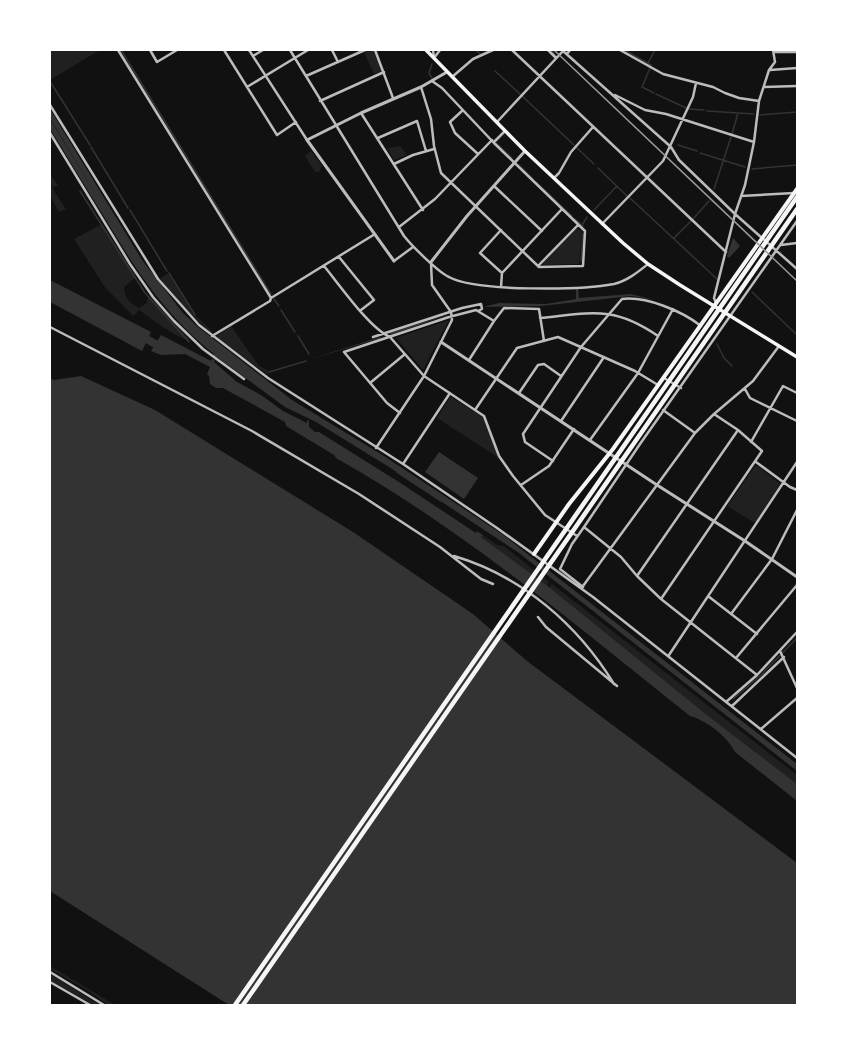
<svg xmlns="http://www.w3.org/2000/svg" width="847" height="1055" font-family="Literata,serif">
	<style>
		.green { fill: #202020 }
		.water { fill: #333 }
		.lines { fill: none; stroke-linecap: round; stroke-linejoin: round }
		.stream { stroke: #333; stroke-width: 1.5 }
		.river { stroke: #333; stroke-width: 8 }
		.minor { stroke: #bcbcbc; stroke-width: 2.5 }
		.tertiary { stroke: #bcbcbc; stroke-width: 3 }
		.secondary { stroke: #f5f5f5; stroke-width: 3.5 }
		.primary { stroke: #f5f5f5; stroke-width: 4 }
		.motorway { stroke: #f5f5f5; stroke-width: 4.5 }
		.rail { stroke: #9a9a9a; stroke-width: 1.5 }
	</style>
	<rect width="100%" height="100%" fill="#111"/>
	<path class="green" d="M50,50H100L50,80Z
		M370,50H373L381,69V71L374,74L364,52Z
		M400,146L407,155L394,160L387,148Z
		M311,151L322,166L319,172H315L305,156Z
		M50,174L58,185L52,188L66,209L59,212L50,196V189L52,188Z
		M102,224L136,277L124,287C125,299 129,302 139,308L147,303V299L150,296L192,342C172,335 156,322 139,310L133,316L104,286L74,239Z
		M576,228L582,231L579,264L544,265L543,263Z
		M168,273L192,312L212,331L211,333L176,299L160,279Z
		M449,320L423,370L396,338Z
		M231,326L259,366L269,371L267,374L218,338L217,335Z
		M450,397H451L483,417L498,455L496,456L437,418Z
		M755,466H758L780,484L756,522H753L729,507L728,505Z
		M483,535L497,545L504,546L549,582L547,586L481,537Z
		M552,584L797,775V784L708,716L549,587Z
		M50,966L115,1005H108L87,990L50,969Z
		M50,974L100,1005H93L50,980Z"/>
	<path class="water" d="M50,109L142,260L183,313L198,327L292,400L384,456L502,534L797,764V771L519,553L389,467L316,422L285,407L217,357L213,356L214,354C166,316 137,272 106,220C87,190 69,159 50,129V119L99,200L50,118Z
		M733,238L740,246L729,258L727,256Z
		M50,280L151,332L142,351L50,302Z
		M576,288H578L579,298L631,294L655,300L631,296L541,306L483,307L499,303L546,304L576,299Z
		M450,314L391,335L390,333Z
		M161,335L211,361L212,359L215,360L214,362L237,382L261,395L283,411L307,423V420L309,421V427L315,432H319L402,484L476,533L477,531L483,535L481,537L549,587L707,715L797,784V801L735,752C727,736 707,721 690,716C576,625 464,530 336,458L334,455L286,426L285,422L223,388H216L210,384L209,376L207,374L210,367L185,354L161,355L151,351Z
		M380,337L381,338L305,361Z
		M81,376L155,410L353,532L473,614L527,661L797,863V1005H229L50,891V378L54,380Z
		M439,452L478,478L464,499L425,472Z"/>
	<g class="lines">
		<path class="stream" d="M121,50L271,294
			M476,50L480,54
			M551,50L556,56
			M626,51L651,65
			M648,63L655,50
			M650,68L642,87L654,93
			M495,71L520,94
			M432,78L429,73L432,64
			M50,80V81
			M51,83L90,145
			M656,94L686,108
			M522,96L574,145
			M689,109L704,110
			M707,111L754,114
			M760,115L797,112
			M732,134L738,113
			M496,143L512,158
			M678,145L697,151
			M91,147L128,208
			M576,147L594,164
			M700,153L745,167
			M519,165L533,179
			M598,168L627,196
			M752,169L797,165
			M536,182L572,216
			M714,189L731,137
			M80,191L145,293L189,342
			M630,198L717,279
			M130,210L167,271
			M594,210L617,186
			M575,219L583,226
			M693,219L709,201
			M582,225L587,217
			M674,238L691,221
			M581,261L583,234
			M169,273L195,315
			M752,292L797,335
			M274,299L279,306
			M281,310L295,332
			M298,336L309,354
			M717,344L724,358L732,366
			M269,372L306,361
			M397,472L441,501
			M733,699L760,676L797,638"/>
		<path class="river" d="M139,335L163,348"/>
		<path class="minor" d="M118,50L271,298
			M150,50L157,62L177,50
			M224,50L277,135L296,122
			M249,50L307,140
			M290,50L404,236C412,246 438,272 449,277C476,292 582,290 614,284C627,281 638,272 648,264
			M332,50L338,62
			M375,50L393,98
			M433,50L434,58L440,50
			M512,50L726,252
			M548,50L556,58
			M562,50L671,147L679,160L735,214L797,269
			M620,50L663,74L713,87L725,93L739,98L759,101
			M774,52H797
			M567,54L570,50
			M253,56L263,50
			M770,70L797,68
			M306,76L365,50
			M452,77L473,59L493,50
			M247,87L308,50
			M421,87L431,119L434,146L441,173L539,267L583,266L585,231L494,143L442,88L432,81
			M764,87L797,86
			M615,95L645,110L666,114L754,142
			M320,101L384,72
			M50,105L158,279L199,325L268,378L403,464L497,528L593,597L797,758
			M463,110L450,122L455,133L478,154
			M361,113L423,210
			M497,122L563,51
			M50,133L130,264L153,297L174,321L203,349L244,379
			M378,138L417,121L426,151
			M494,142L505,131
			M394,164L413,155L434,149
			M554,178L559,173L571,152L593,127
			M494,186L542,231
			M741,196L794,193
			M602,224L663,161L693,97L696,83
			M399,227L435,199L492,140
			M501,230L480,253L502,273
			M781,245L797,243
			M339,257L374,300L361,310
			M394,261L413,247
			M324,266C339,284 370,329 390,337L424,376L475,410
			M538,266L578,225
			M501,287L502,273L562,209
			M716,303L714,298L735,214L745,185L754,142L759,101L769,70L775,62L773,50
			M540,318C591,313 613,305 658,336
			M50,327L252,431L359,494L440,547L481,579L493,584
			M212,336L270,301L271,298L375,234
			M373,337L462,308L481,304L482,309L478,311
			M469,360L494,321L504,308L539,309L544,341
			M664,378L681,388
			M370,383L405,354
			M745,389L750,398L797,421
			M519,393L538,365L544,364L561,376
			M663,410L695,433
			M400,413L387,403L344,352L449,317L476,310L494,321
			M561,421L604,357
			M590,440L638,373L673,309
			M751,442L783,386L797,393
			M376,448L424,376L452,320L451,312L432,285L431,263
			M553,461L525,442L523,434L581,347L622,299C646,296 682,311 701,326
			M756,462L790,487L797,490
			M403,464L450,393
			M521,485L549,466L574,429
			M577,536L545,515L513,476L499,456L484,416L475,410L517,348L558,337L635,371L658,385
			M454,556C522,576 578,625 614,684
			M637,576L738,430
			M583,586L695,433L714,414L753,381L779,346
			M583,587L560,569L572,544L584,527
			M708,596L757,634
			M661,599L762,451L738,430L714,414
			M731,614L772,559L797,510
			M538,617L546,627L617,686
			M780,651L797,688
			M669,655L797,462
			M736,658L797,585
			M757,675L661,599L637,576L621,557L584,527L640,444L797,221
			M726,702L757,675L797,632
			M732,706L784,657
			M761,729L797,698
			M50,972L104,1005
			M50,982L90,1005"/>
		<path class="tertiary" d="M394,261L307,140L361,113L421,87L447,72
			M431,262L467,216L525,151
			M441,342L657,485L745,541L797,577"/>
		<path class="secondary" d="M426,50L525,151L623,243L648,264L680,285L797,357"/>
		<path class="primary" d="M534,554L569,504L613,449L797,189"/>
		<path class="motorway" d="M235,1005L797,197
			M243,1005L797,209"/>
		<path class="rail" d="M554,50L797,281"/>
	</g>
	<rect width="847" height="1055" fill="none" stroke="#ffffff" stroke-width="102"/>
</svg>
